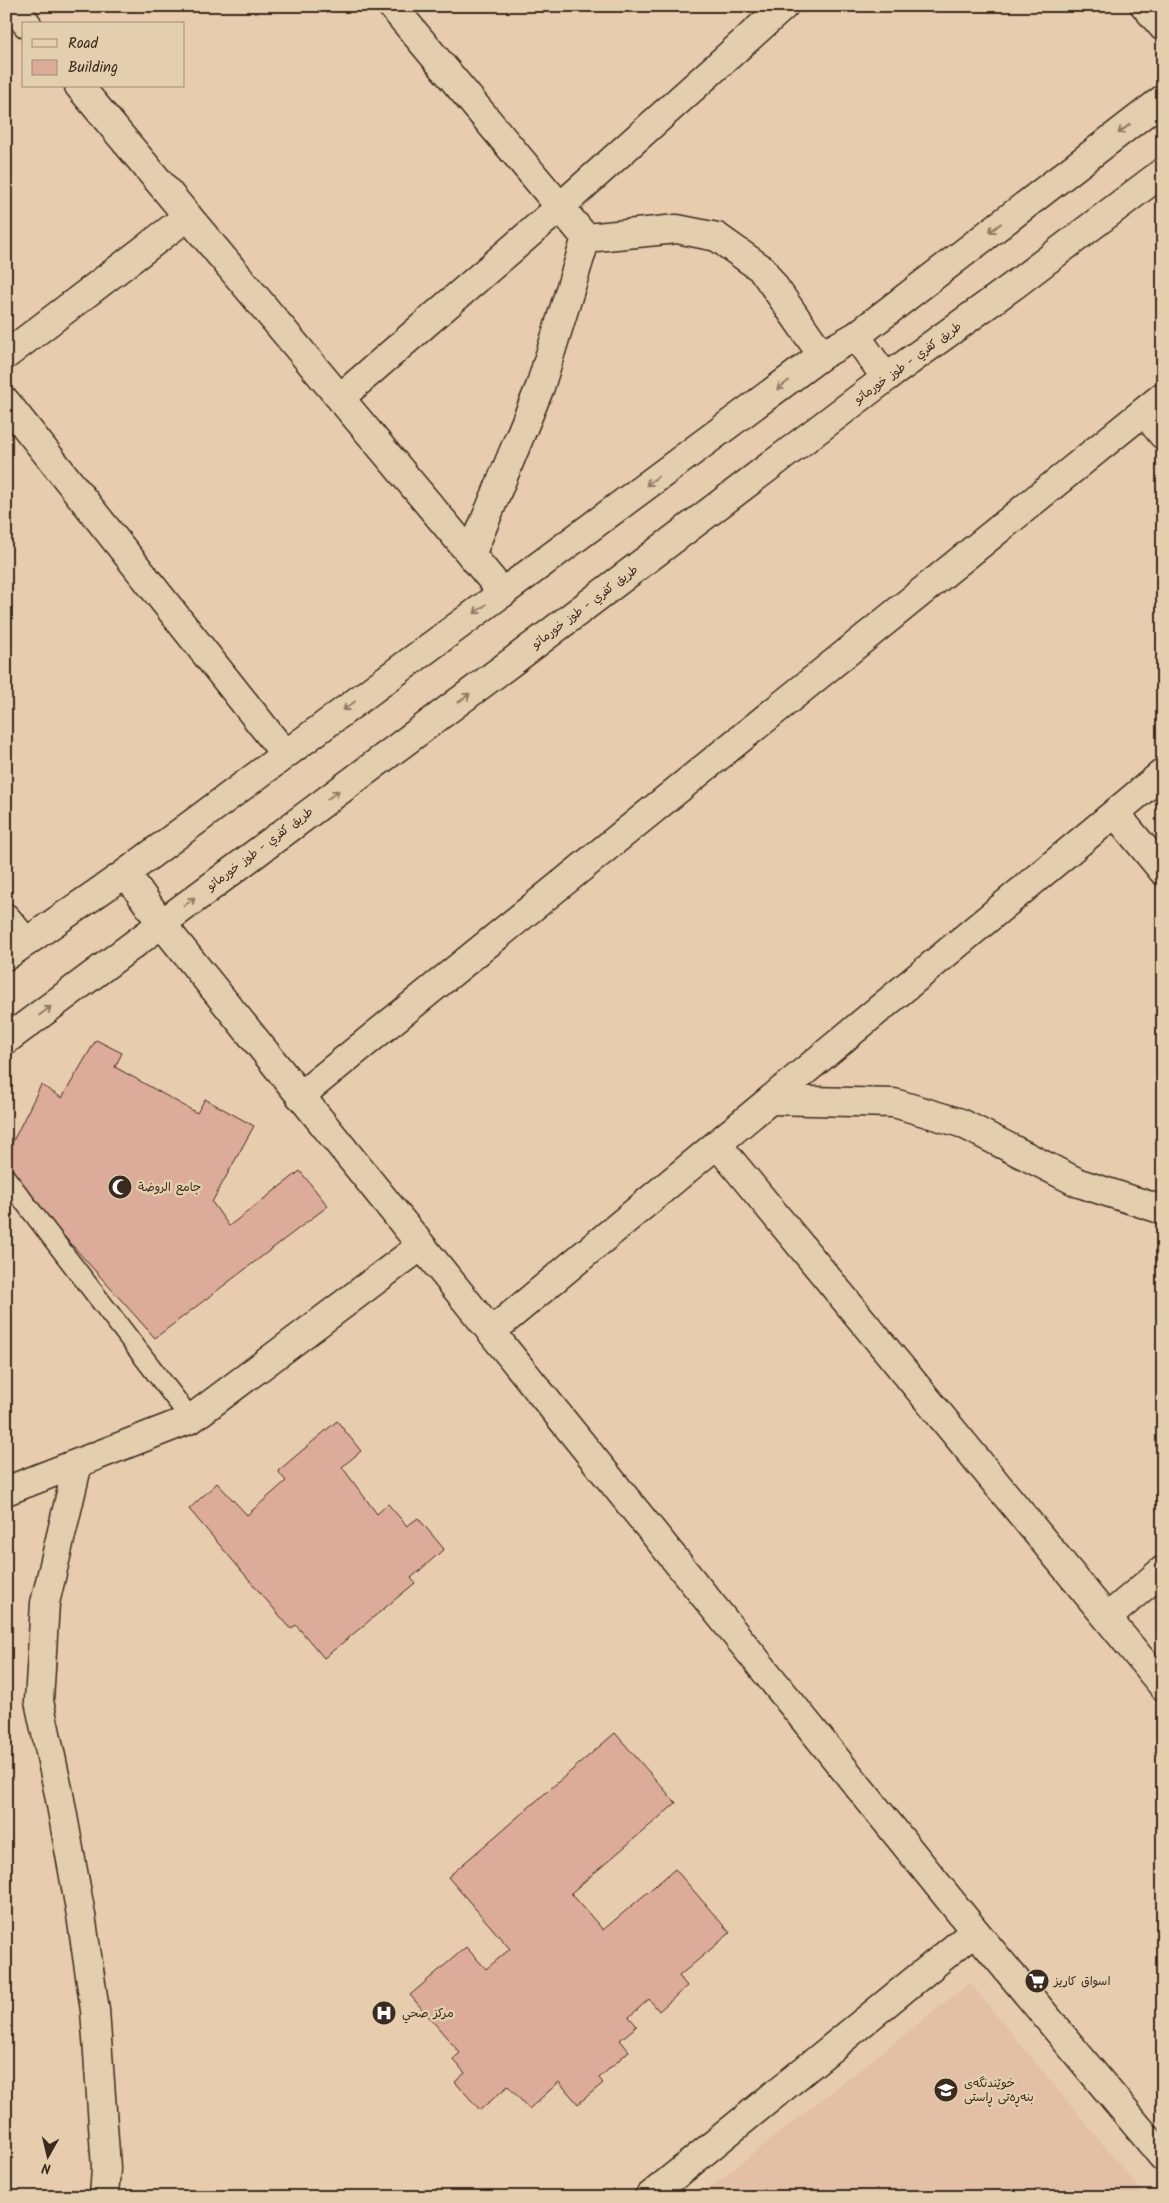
<svg xmlns="http://www.w3.org/2000/svg" width="1169" height="2203" font-family="Kalam,'Playpen Sans Arabic',sans-serif">
	<style>
		.built { fill: #e2bfa5 }
		.building { fill: #ddab99; stroke: #3b2a1e }
		.lines { fill: none; stroke-linecap: round; stroke-linejoin: round }
		.service-casing { stroke: #3b2a1e; stroke-width: 22 }
		.minor-casing { stroke: #3b2a1e; stroke-width: 31 }
		.secondary-casing { stroke: #3b2a1e; stroke-width: 31 }
		.service { stroke: #e3cead; stroke-width: 19 }
		.minor { stroke: #e3cead; stroke-width: 28 }
		.secondary { stroke: #e3cead; stroke-width: 28 }
		.oneway { stroke: #8f7c66 }
		.labels { text-anchor: middle; dominant-baseline: central; stroke-width: 5; stroke-linejoin: round; paint-order: stroke }
		.street-label { font-size: 12px; fill: #3b2a1e; stroke: #e3cead }
		.poi-label { font-size: 12px; fill: #3b2a1e; stroke: #e3cead; text-anchor: start }
	</style>
	<rect width="100%" height="100%" fill="#e8ccae"/>
	<filter id="ink" filterUnits="userSpaceOnUse"><feTurbulence type="fractalNoise" baseFrequency=".02" numOctaves="2"/><feDisplacementMap in="SourceGraphic" scale="10" xChannelSelector="R" yChannelSelector="G"/><feConvolveMatrix kernelMatrix="1 2 1 2 8 2 1 2 1" color-interpolation-filters="sRGB"/></filter>
	<g filter="url(#ink)">
		<path class="built" d="M970,1983L1146,2197H698Z"/>
		<path class="building" d="M96,1040L122,1053L115,1067L197,1113L205,1099L254,1126L212,1202L229,1226L300,1171L328,1206L155,1338L6,1171V1155L41,1085L62,1098Z
			M337,1421L361,1451L342,1467L377,1514L388,1504L407,1526L418,1518L444,1549L411,1578L415,1583L324,1658L296,1625L291,1629L189,1509L217,1483L247,1515L286,1481L278,1471Z
			M615,1733L676,1803L571,1893L603,1930L675,1869L730,1933L679,1976L687,1986L659,2011L649,1999L629,2017L637,2026L620,2040L629,2051L599,2078L603,2083L578,2104L559,2082L529,2109L508,2086L480,2110L455,2082L465,2073L453,2059L460,2053L410,1995L466,1947L486,1969L510,1949L448,1877Z"/>
		<g class="lines">
			<defs>
				<path id="service" d="M6,1178L191,1419"/>
				<path id="minor" d="M12,6L27,24
					M392,6L586,238L540,387L471,555
					M1145,6L1163,27
					M79,86L503,593
					M586,238L677,229L717,237L762,269L822,355
					M6,355L188,216
					M340,398L559,208L784,6
					M6,402L285,754
					M1144,412L1163,435
					M1115,813L1163,871
					M126,873L161,923L975,1931L1163,2157
					M6,918L26,942
					M300,1096L1163,396
					M770,1100L894,1103L961,1123L1079,1183L1163,1210
					M717,1144L1163,1686
					M491,1332L1163,773
					M78,1463L45,1603L39,1701L59,1794L81,1915L95,2010L106,2168L104,2197
					M6,1491L191,1419L421,1246
					M1107,1618L1163,1570
					M649,2197L975,1931"/>
				<path id="secondary" d="M856,336L886,378
					M6,956L126,873L822,355L856,336L1163,99
					M6,1040L513,661L886,378L1013,286L1163,172"/>
			</defs>
			<use href="#service" class="service-casing"/>
			<use href="#minor" class="minor-casing"/>
			<use href="#secondary" class="secondary-casing"/>
			<use href="#service" class="service"/>
			<use href="#minor" class="minor"/>
			<use href="#secondary" class="secondary"/>
		</g>
		<defs><path id="oneway-shaft" d="M-6 0H5M1.5-3L5.5 0L1.5 3" fill="none" stroke-width="1.6" stroke-linecap="round" stroke-linejoin="round" transform="scale(1.25)"/></defs>
		<g class="oneway">
			<use href="#oneway-shaft" transform="translate(1124 129) rotate(142)"/>
			<use href="#oneway-shaft" transform="translate(995 228) rotate(142)"/>
			<use href="#oneway-shaft" transform="translate(783 385) rotate(143)"/>
			<use href="#oneway-shaft" transform="translate(652 481) rotate(143)"/>
			<use href="#oneway-shaft" transform="translate(480 609) rotate(143)"/>
			<use href="#oneway-shaft" transform="translate(464 698) rotate(-37)"/>
			<use href="#oneway-shaft" transform="translate(349 706) rotate(143)"/>
			<use href="#oneway-shaft" transform="translate(333 795) rotate(-37)"/>
			<use href="#oneway-shaft" transform="translate(189 902) rotate(-37)"/>
			<use href="#oneway-shaft" transform="translate(45 1011) rotate(-37)"/>
		</g>
	</g>
	<defs>
		<symbol id="mosque-disc" viewBox="-11 -11 22 22"><circle r="9.5" fill="#3b2a1e" stroke="#e3cead"/><path d="M3.5-4.9A6 6 0 1 0 3.5 4.9A5 5 0 1 1 3.5-4.9Z" fill="#fff"/></symbol>
		<symbol id="supermarket-disc" viewBox="-11 -11 22 22"><circle r="9.5" fill="#3b2a1e" stroke="#e3cead"/><path d="M-6-5.5h2.5l.6 2H6L4.5 2H-2.5L-4.4-4H-6ZM-1.5 3.2a1.3 1.3 0 1 0 .1 0ZM3 3.2a1.3 1.3 0 1 0 .1 0Z" fill="#fff"/></symbol>
		<symbol id="hospital-disc" viewBox="-11 -11 22 22"><circle r="9.5" fill="#3b2a1e" stroke="#e3cead"/><path d="M-5-5h3v3.5h4V-5h3V5h-3V1.5h-4V5h-3Z" fill="#fff"/></symbol>
		<symbol id="school-disc" viewBox="-11 -11 22 22"><circle r="9.5" fill="#3b2a1e" stroke="#e3cead"/><path d="M0-5L7-2L0 1L-7-2ZM-4 1L0 2.5L4 1V4Q0 6-4 4Z" fill="#fff"/></symbol>
	</defs>
	<g fill-rule="evenodd">
		<use href="#mosque-disc" x="106" y="1173" width="28" height="28"/>
		<use href="#supermarket-disc" x="1023" y="1967" width="28" height="28"/>
		<use href="#hospital-disc" x="370" y="1999" width="28" height="28"/>
		<use href="#school-disc" x="932" y="2076" width="28" height="28"/>
	</g>
	<g class="labels">
		<g class="street-label">
			<text transform="translate(908 363) rotate(-36)">طريق كفري - طوز خورماتو</text>
			<text transform="translate(585 607) rotate(-37)">طريق كفري - طوز خورماتو</text>
			<text transform="translate(260 849) rotate(-37)">طريق كفري - طوز خورماتو</text>
		</g>
		<g class="poi-label">
			<text x="138" y="1187">جامع الروضة</text>
			<text x="1054" y="1981">اسواق كاريز</text>
			<text x="402" y="2013">مركز صحي</text>
			<text x="964" y="2083">خوێندنگەی<tspan x="964" dy="14">بنەڕەتی ڕاستی</tspan></text>
		</g>
	</g>
	<rect width="1169" height="2203" fill="none" stroke="#e3cead" stroke-width="25"/>
	<rect x="12" y="12" width="1144" height="2178" fill="none" stroke="#3b2a1e" stroke-width="2" filter="url(#ink)"/>
	<rect x="22" y="22" width="162" height="65" fill="#e3cead" stroke="#a08c74"/>
	<rect x="32" y="39" width="25" height="8" fill="#e3cead" stroke="#a08c74"/>
	<text x="68" y="48" font-size="15" fill="#3b2a1e">Road</text>
	<rect x="32" y="60" width="25" height="15" fill="#ddab99" stroke="#a08c74"/>
	<text x="68" y="72" font-size="15" fill="#3b2a1e">Building</text>
	<g transform="translate(48 2156) rotate(188)" stroke="#e3cead" stroke-width="4" paint-order="stroke">
	<path d="M0-4L9 19L0 12L-9 19Z" fill="#3b2a1e"/>
	<text y="-8" font-size="14" font-weight="bold" text-anchor="middle" fill="#3b2a1e">N</text>
	</g>
</svg>
